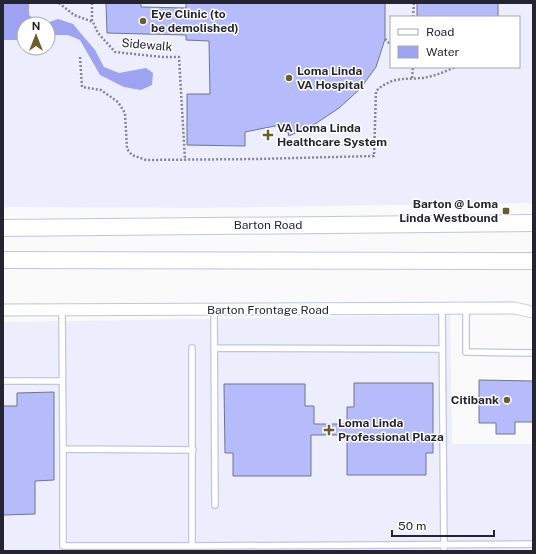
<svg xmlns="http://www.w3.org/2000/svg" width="536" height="554" font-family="'Public Sans',sans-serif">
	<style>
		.built { fill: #eceefd; fill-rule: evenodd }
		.water { fill: #9da3f1 }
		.building { fill: #b6bbfc; stroke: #71748f }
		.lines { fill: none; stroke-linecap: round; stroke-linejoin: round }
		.service-casing { stroke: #c1c5e3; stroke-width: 8 }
		.minor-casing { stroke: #c1c5e3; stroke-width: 13 }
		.secondary-casing { stroke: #c1c5e3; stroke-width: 18 }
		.path { stroke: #86878d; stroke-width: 2.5; stroke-dasharray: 2 2; stroke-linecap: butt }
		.service { stroke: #fff; stroke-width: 5.5 }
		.minor { stroke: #fff; stroke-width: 11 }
		.secondary { stroke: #fff; stroke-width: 16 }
		.poi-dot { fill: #6c5e2b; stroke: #fff; stroke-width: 1.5 }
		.labels { text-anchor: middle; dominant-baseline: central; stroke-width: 3; stroke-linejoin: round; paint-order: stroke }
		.poi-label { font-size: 12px; font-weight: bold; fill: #242531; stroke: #fff; text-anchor: start }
		.street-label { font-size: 12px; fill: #242531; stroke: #fff }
	</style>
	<rect width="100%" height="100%" fill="#fafafa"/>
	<path class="built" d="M3,3H533V203L199,208L3,207ZM391,17H519V67H391ZM24,24H48V48H24Z
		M450,315L452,444H533V551H3V322Z"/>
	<path class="water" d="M3,3H29V15L41,24H24V40H3Z
		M58,19L73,24L95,50L104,67L119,73L146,68L153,73L152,85L141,90L124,87L100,75L80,40L68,35H55L48,38V24H44Z"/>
	<path class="building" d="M106,3H141V7L186,8V3H385V39L376,67L360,89L339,108L315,124L289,136L285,124L245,132V146L187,145V94H210L209,41L186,40V35L107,33Z
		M417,3H498V17H417Z
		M479,380L533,381V422H515V434H496V423H479Z
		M354,383H433V453H426V475H347V435H311V476H233V453H225L224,384H305V406H314V424H347V407H354Z
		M54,392V480L35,481V514L3,515V406H17V393Z"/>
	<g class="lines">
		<defs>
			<path id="service" d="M442,309L444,551
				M466,309V352L533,353
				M62,310L63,449V546H192V348
				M214,310L215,505
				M214,348L442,349
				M3,381H62
				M63,449L193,450
				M192,546L533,544"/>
			<path id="minor" d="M3,310L514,308L533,312"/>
			<path id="secondary" d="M3,228L533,223
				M3,260L533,261"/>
		</defs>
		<use href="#service" class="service-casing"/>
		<use href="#minor" class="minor-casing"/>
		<use href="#secondary" class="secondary-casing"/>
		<path class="path" d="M59,3L74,15L93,22
			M92,3V20L98,33L115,52L162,57H179L185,160
			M413,17L414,3
			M385,39L391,45
			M80,57L82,87L101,90L118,102L125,113L127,149L132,155L146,160L256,159L374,156L376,91C396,73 410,82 432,76C440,74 448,70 456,67
			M412,78L413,67"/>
		<use href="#service" class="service"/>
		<use href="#minor" class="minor"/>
		<use href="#secondary" class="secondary"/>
	</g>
	<g class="poi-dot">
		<circle cx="143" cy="21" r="4"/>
		<circle cx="289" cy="78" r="4"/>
		<path d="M266 129h4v4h4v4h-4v4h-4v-4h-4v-4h4z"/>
		<rect x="502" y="207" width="8" height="8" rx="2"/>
		<circle cx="507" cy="400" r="4"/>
		<path d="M327 424h4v4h4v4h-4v4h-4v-4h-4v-4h4z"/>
	</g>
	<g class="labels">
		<g class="poi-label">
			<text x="151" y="14">Eye Clinic (to<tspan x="151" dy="14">be demolished)</tspan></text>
			<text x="297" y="71">Loma Linda<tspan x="297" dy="14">VA Hospital</tspan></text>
			<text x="277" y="128">VA Loma Linda<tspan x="277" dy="14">Healthcare System</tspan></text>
			<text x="498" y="204" text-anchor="end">Barton @ Loma<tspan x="498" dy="14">Linda Westbound</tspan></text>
			<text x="499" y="400" text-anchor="end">Citibank</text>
			<text x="338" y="423">Loma Linda<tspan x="338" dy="14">Professional Plaza</tspan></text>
		</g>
		<g class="street-label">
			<text transform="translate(147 45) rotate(5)">Sidewalk</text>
			<text x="268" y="225">Barton Road</text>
			<text x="268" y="310">Barton Frontage Road</text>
		</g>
	</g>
	<rect width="536" height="554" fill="none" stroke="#242531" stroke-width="8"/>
	<rect x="390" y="16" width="130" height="52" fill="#ffffff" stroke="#a7a8ad"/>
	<rect x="398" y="29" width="20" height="6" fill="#ffffff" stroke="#a7a8ad"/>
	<text x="426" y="36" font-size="12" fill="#242531">Road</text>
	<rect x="398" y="46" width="20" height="12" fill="#9da3f1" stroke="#a7a8ad"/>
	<text x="426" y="56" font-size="12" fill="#242531">Water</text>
	<g transform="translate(36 36)"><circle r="19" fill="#ffffff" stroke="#a7a8ad"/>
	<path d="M0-3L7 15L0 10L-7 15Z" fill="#6c5e2b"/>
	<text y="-6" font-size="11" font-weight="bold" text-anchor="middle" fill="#242531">N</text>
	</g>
	<path d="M392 530v6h102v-6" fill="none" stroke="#242531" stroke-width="2"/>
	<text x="398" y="530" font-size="12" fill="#242531" stroke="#ffffff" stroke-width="3" paint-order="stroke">50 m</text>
</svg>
